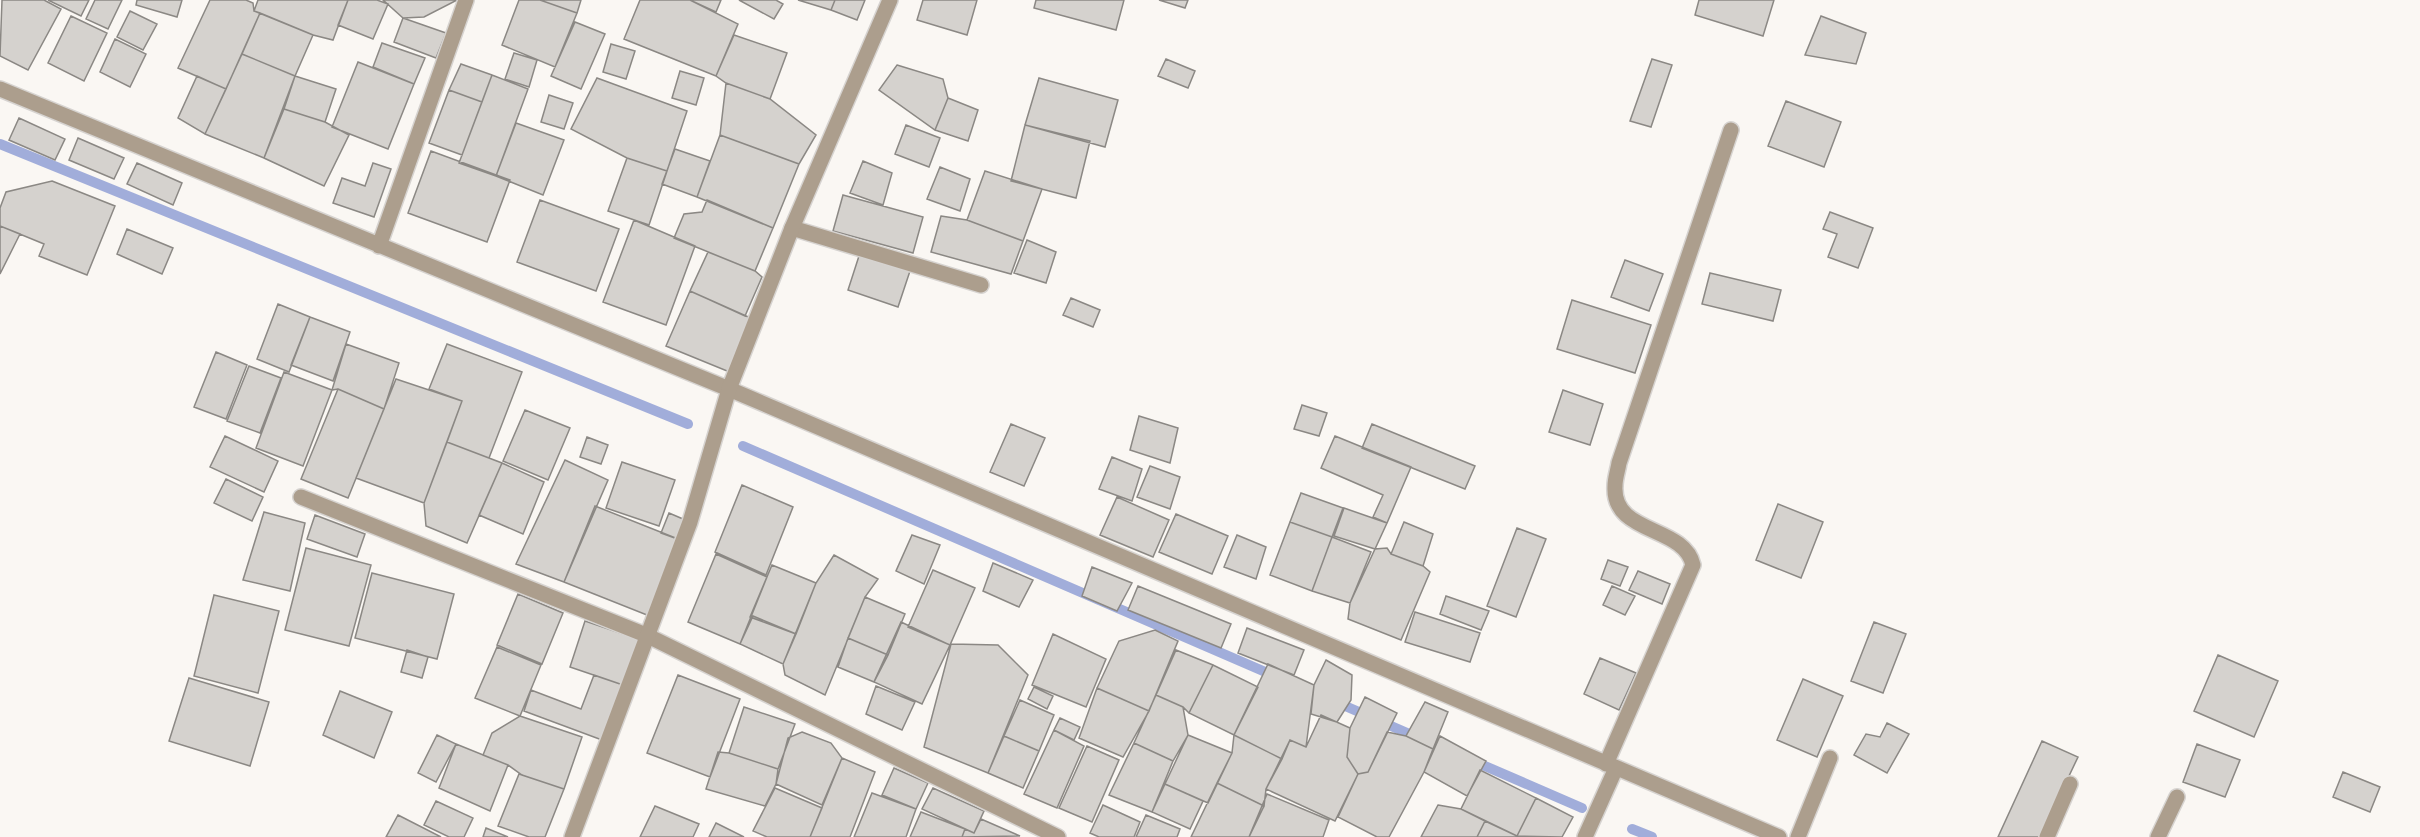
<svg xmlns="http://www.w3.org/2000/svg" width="2420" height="837" font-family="'Golos Text',sans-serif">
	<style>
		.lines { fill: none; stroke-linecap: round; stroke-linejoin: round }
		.stream { stroke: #a1adda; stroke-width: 10 }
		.building { fill: #d5d2ce; stroke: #8b8884; stroke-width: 1.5 }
		.service-casing { stroke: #d6d3d0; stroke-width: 18 }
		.minor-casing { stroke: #d6d3d0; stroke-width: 18 }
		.tertiary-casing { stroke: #d6d3d0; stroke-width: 18 }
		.service { stroke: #ac9e8d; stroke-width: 15 }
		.minor { stroke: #ac9e8d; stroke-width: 15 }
		.tertiary { stroke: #ac9e8d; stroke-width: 15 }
	</style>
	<rect width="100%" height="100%" fill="#faf7f3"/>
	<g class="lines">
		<path class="stream" d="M0,144L688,424
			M743,446L1277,677
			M1336,702L1421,739
			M1471,760L1582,808
			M1632,829L1652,837"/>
	</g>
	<path class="building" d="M2,0H44L61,9L28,70L0,56Z
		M48,0H89L81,16Z
		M95,0H122L108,29L86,19Z
		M137,0H182L177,17L136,5Z
		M210,0H246L253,3L254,11L260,13L226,89L178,68Z
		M258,0H348L333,40L313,35L254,11Z
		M348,0H377L388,4L373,39L338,25Z
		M383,0H457L424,17L403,18Z
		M519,0H540L577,13L555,67L502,45Z
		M540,0H581L577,13Z
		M640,0H690L738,24L716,76L624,39Z
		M690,0H721L716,12Z
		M739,0H776L783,4L774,19Z
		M798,0H835L831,10Z
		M835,0H865L857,20L831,10Z
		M923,0H977L967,35L917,20Z
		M1036,0H1124L1116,30L1034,8Z
		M1159,0H1188L1185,8Z
		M1699,0H1774L1763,36L1695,15Z
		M130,11L157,24L143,50L117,37Z
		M260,13L313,35L295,76L242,54Z
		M71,16L107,33L84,81L48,63Z
		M1821,16L1866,33L1856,64L1805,55Z
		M403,18L446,33L436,58L394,42Z
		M575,22L605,34L581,89L551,76Z
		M734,35L787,53L770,99L726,83L716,76Z
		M115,39L146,54L130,87L100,72Z
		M382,43L425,58L414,84L373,67Z
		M611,44L635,51L626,79L603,72Z
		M514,53L537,60L529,87L505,79Z
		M242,54L295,76L264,158L205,134Z
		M1166,59L1195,71L1188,88L1158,76Z
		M1652,59L1672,65L1651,127L1630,121Z
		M358,62L414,84L388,149L332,127Z
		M461,64L492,75L482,102L449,90Z
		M897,65L943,79L948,98L935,130L879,90Z
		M680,71L704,78L696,105L672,98Z
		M492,75L528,89L496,176L459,163Z
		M197,76L226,89L205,134L178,118Z
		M295,76L336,89L325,122L284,109Z
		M597,78L687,111L667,171L627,158L571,129Z
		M1039,78L1118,100L1105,147L1025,125Z
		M726,83L770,99L816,135L799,164L720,135Z
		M449,90L482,102L462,155L429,143Z
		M549,95L573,103L564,129L541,122Z
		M948,98L978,110L968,141L935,130Z
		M1786,101L1841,122L1824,167L1768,146Z
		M284,109L325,122L349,135L324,186L264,158Z
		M19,118L65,139L55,160L9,140Z
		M516,123L564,140L543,195L496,176Z
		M906,125L940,138L929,167L895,154Z
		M1025,125L1090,141L1076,198L1011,181Z
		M720,135L799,164L773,228L697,197Z
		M78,138L124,158L114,179L69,160Z
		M675,149L710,161L697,197L662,184Z
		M431,151L510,180L487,242L408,213Z
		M627,158L667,171L649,225L608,211Z
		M863,161L892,173L883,205L850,193Z
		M137,163L182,183L173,205L127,184Z
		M373,163L391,169L374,217L333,203L342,178L365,186Z
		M940,167L970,179L960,211L927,199Z
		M985,171L1042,189L1023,241L967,220Z
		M52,181L115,206L87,275L39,256L44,244L0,226V208L6,192Z
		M843,195L923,217L913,253L833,231Z
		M540,200L619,229L596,291L517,262Z
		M707,200L773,228L755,271L674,238L684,214L702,212Z
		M1830,212L1873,228L1858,268L1828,257L1837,234L1823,229Z
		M941,216L967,220L1023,241L1011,274L931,252Z
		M634,220L695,246L666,325L603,302Z
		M0,226L20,234L0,274Z
		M127,229L173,248L162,274L117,254Z
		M1027,240L1056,252L1046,283L1014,273Z
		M708,252L755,271L762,277L745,316L690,291Z
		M859,256L910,271L898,307L848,290Z
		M1625,260L1663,274L1649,311L1611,297Z
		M1710,273L1781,290L1773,321L1702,304Z
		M690,291L755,320L732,373L666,346Z
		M1071,298L1100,310L1093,327L1063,315Z
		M1572,300L1651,325L1635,373L1557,349Z
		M278,304L310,317L289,372L257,359Z
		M310,317L350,332L333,381L291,365Z
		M346,344L399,363L384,409L338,389L332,390Z
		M447,344L522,372L489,458L447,442L462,401L429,389Z
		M216,352L247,365L226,419L194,407Z
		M249,366L281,378L260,433L227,421Z
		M284,372L332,390L303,466L256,448Z
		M396,379L462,401L424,503L356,478Z
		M338,389L384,409L348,498L301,479Z
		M1563,390L1603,404L1590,445L1549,432Z
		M1302,405L1327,413L1319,436L1294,429Z
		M525,410L570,428L548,480L503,461Z
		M1139,416L1178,428L1170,463L1130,450Z
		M1011,424L1045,438L1024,486L990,472Z
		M1372,424L1475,466L1465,489L1362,448Z
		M225,436L278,461L264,492L210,467Z
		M1335,436L1411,467L1387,523L1373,517L1383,495L1321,468Z
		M587,437L608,445L601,464L580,457Z
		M447,442L502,463L467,543L426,526L424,503Z
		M1112,457L1142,469L1132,501L1099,489Z
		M565,460L608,480L564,582L516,564Z
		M622,462L675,480L659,526L606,508Z
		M502,463L544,482L523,534L479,515Z
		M1150,466L1180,477L1170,509L1137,497Z
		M226,479L263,497L252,521L214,503Z
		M742,485L793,507L766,575L715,552Z
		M1301,493L1343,508L1332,537L1290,522Z
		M1117,497L1169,520L1153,557L1100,535Z
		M1778,504L1823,522L1801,578L1756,560Z
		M595,506L683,541L652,617L564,582Z
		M1344,508L1387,523L1375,549L1334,536Z
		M264,512L305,523L290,591L243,580Z
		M669,513L690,522L683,541L661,533Z
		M1176,514L1228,536L1212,574L1159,552Z
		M315,515L365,534L357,557L307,539Z
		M1290,522L1332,537L1312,591L1270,575Z
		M1404,522L1433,534L1423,566L1391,554Z
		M1517,528L1546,539L1516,617L1487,606Z
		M912,535L940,545L924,584L896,571Z
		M1237,535L1266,547L1256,579L1224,567Z
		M1332,537L1371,552L1350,603L1312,591Z
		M306,548L371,565L349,646L285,630Z
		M1387,548L1391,554L1423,566L1430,572L1401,640L1348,619L1350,603L1375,549Z
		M716,554L767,577L740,644L688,622Z
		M834,555L878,579L865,597L825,695L785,675L783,664L816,583Z
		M1608,560L1628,567L1620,586L1601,579Z
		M993,563L1033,580L1019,607L983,591Z
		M772,565L816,583L796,634L750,617Z
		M1092,567L1132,583L1117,611L1082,596Z
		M933,570L975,588L950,645L908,627Z
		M1638,571L1670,584L1662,604L1629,590Z
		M372,573L454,594L437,659L355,638Z
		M1138,586L1231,624L1221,648L1128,610Z
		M1612,586L1635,596L1625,615L1603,605Z
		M518,594L563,613L542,664L497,645Z
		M214,595L279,611L258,693L194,676Z
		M1446,596L1489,611L1481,630L1440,614Z
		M865,597L905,614L888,655L848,638Z
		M1415,612L1480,633L1470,662L1405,642Z
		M753,616L796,634L783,664L740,644Z
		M585,621L638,639L623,685L570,667Z
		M901,622L950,645L922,704L874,682Z
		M1874,622L1906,634L1883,693L1851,681Z
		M1247,628L1304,650L1294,675L1238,653Z
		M1155,630L1178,641L1149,711L1097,688L1119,641Z
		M1053,634L1106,659L1086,707L1032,685Z
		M848,638L888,655L874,682L838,667Z
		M951,644L998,645L1028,675L988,773L924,747Z
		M497,647L541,665L520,716L475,698Z
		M407,650L428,657L422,678L401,672Z
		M1176,650L1213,665L1189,713L1183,707L1156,695Z
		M2218,655L2278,681L2254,737L2194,711Z
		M1600,658L1636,673L1619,710L1584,694Z
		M1326,660L1352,675L1351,700L1337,722L1311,714L1314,685Z
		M1268,664L1314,685L1306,747L1290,740L1282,759L1234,735Z
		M1213,665L1258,687L1234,735L1189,713Z
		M594,675L623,685L602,740L524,711L531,690L581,709Z
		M678,675L740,699L710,777L647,753Z
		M189,678L269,702L250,766L169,741Z
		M1803,679L1843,696L1817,757L1777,740Z
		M876,686L915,702L902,730L866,714Z
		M1034,687L1053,696L1047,709L1028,699Z
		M1097,688L1149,711L1123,757L1079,738Z
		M340,691L392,712L374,758L323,735Z
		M1156,695L1183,707L1188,735L1173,761L1134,743Z
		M1365,697L1397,713L1368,772L1358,774L1347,757L1350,728Z
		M1020,700L1054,715L1039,751L1004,736Z
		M1425,702L1448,712L1433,749L1406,736Z
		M744,707L795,724L778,769L729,753Z
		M1321,715L1350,728L1347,757L1358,774L1335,821L1266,789L1290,740L1306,747Z
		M520,716L582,737L564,789L522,775L508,765L483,755L492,733Z
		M1060,718L1080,727L1074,740L1054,730Z
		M1887,723L1909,734L1887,773L1854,755L1866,734L1880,737Z
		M1054,730L1084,746L1057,808L1024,794Z
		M802,732L831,743L842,758L822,805L776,784L788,738Z
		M1387,732L1406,736L1433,749L1424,772L1389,837H1377L1338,817L1358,774L1368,772Z
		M437,735L456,744L436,782L418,773Z
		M1188,735L1232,753L1208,803L1165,784Z
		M1234,735L1282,759L1266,789L1264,806L1217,783L1232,753Z
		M1004,736L1039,751L1023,788L988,773Z
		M1440,736L1486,761L1467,796L1424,772Z
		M2042,741L2078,757L2040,837H1998Z
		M1134,743L1173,761L1152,812L1109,795Z
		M456,744L508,765L490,811L439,788Z
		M2197,744L2240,760L2225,797L2183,782Z
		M1087,746L1119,760L1092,822L1059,808Z
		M718,752L729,753L778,769L776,784L765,806L706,789Z
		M842,758L875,772L850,837H810Z
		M894,768L928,783L916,809L882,795Z
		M1480,770L1536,798L1517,836L1461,809Z
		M2343,772L2380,787L2370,812L2333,797Z
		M519,774L564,789L545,837H529L498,826Z
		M1217,783L1264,806L1249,837H1191Z
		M1165,784L1203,801L1190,829L1152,812Z
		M775,788L822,808L810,837H767L753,831Z
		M933,788L984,811L974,833L922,809Z
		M872,793L916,809L906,837H854Z
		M1267,794L1329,820L1323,837H1249Z
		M1536,798L1573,817L1562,837L1517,836Z
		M436,801L473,818L464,837H449L424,825Z
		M1103,805L1140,822L1134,837H1099L1090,833Z
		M1438,805L1461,809L1485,821L1477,837H1421Z
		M655,806L699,824L693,837H640Z
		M921,812L965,829L962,837H910Z
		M398,815L441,837H386Z
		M1146,815L1180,829L1177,837H1136Z
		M981,819L1020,836L962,837L965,829L974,833Z
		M1485,821L1517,836L1519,837H1477Z
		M716,823L744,837H709Z
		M486,828L508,837H483Z"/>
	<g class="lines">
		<defs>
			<path id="service" d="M792,228L981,285
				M1798,837L1830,758
				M2047,837L2070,784
				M2158,837L2177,797"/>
			<path id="minor" d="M0,89L729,389L1779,837
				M379,246L466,0
				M301,497L646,635L1058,837
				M1606,764L1693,565C1684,525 1612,535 1615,486C1615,478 1618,470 1619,463L1731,130
				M1585,837L1616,768"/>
			<path id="tertiary" d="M572,837L690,522L729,389L792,228L890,0"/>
		</defs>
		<use href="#service" class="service-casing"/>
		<use href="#minor" class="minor-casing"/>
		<use href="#tertiary" class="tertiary-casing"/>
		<use href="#service" class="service"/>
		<use href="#minor" class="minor"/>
		<use href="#tertiary" class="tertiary"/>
	</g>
</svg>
